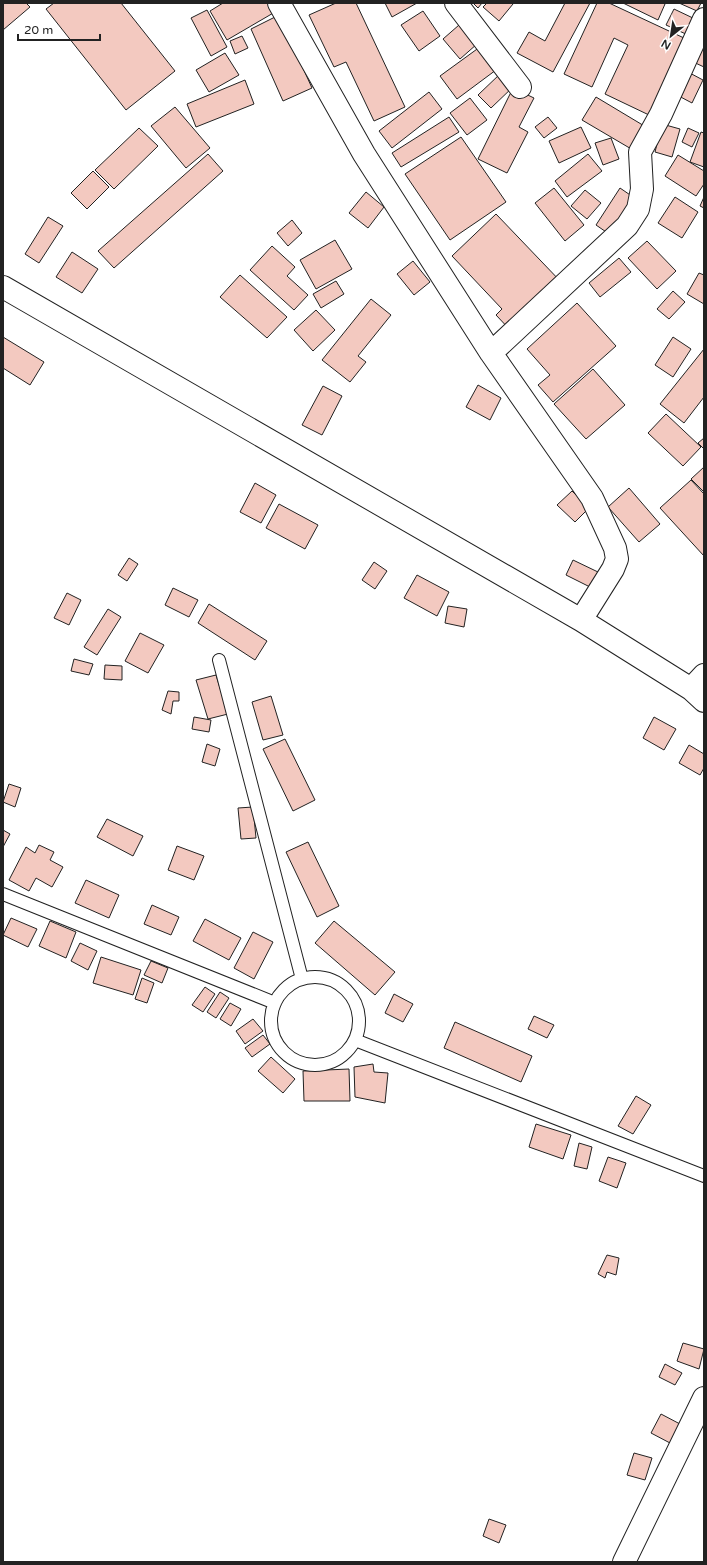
<svg xmlns="http://www.w3.org/2000/svg" width="707" height="1565" font-family="'Varela Round',sans-serif">
	<style>
		.building { fill: #f3c9c0; stroke: #222 }
		.lines { fill: none; stroke-linecap: round; stroke-linejoin: round }
		.lane-casing { stroke: #222; stroke-width: 14 }
		.street-casing { stroke: #222; stroke-width: 24 }
		.lane { stroke: #fff; stroke-width: 12 }
		.street { stroke: #fff; stroke-width: 22 }
	</style>
	<rect width="100%" height="100%" fill="#fff"/>
	<path class="building" d="M3,3H26L30,7L3,30Z
		M54,3H121L175,71L126,110L46,9Z
		M223,3H270L275,12L227,40L210,11Z
		M336,3H356L405,107L374,121L346,62L334,67L309,15Z
		M385,3H417L392,17Z
		M473,3H482L478,8Z
		M487,3H513V4L499,21L483,7Z
		M565,3H590L553,72L517,53L529,32L545,41Z
		M597,3H609L684,38L649,115L605,94L628,45L614,38L592,87L564,74Z
		M623,3H663L665,4L658,20Z
		M679,3H701L697,11Z
		M674,9L695,19L688,35L666,25Z
		M207,10L227,47L211,56L191,18Z
		M423,11L440,36L419,51L401,25Z
		M279,15L312,88L283,101L251,29Z
		M459,25L477,44L460,59L443,39Z
		M242,36L248,48L235,54L230,41Z
		M704,38V67L689,60Z
		M484,44L500,67L457,99L440,76Z
		M225,53L239,75L209,92L196,70Z
		M686,71L703,80L692,103L675,94Z
		M501,73L514,86L491,108L478,95Z
		M245,80L254,104L196,127L187,104Z
		M513,88L534,98L519,127L528,132L507,173L478,159Z
		M429,92L442,109L392,148L379,131Z
		M596,97L646,127L633,150L582,120Z
		M470,98L487,120L467,135L450,113Z
		M175,107L210,148L186,168L151,126Z
		M449,117L459,132L401,167L392,153Z
		M548,117L557,128L544,138L535,127Z
		M662,124L680,129L672,157L655,152Z
		M581,127L591,148L559,163L549,141Z
		M139,128L158,146L114,189L95,170Z
		M688,128L699,133L692,147L682,142Z
		M701,132L704,133V167L690,162Z
		M461,137L506,202L450,240L405,174Z
		M611,138L619,159L603,165L595,143Z
		M208,154L223,171L114,268L98,251Z
		M588,154L602,171L567,197L555,181Z
		M678,155L704,171V184L696,196L665,176Z
		M93,171L109,187L87,209L71,193Z
		M554,188L584,225L565,241L535,203Z
		M620,188L636,199L612,236L596,225Z
		M585,190L601,203L587,219L571,206Z
		M366,192L384,207L368,228L349,213Z
		M675,197L698,212L682,238L658,223Z
		M704,197V208L700,206Z
		M496,214L563,284L512,332L496,315L502,309L452,256Z
		M48,217L63,226L39,263L25,254Z
		M292,220L302,233L288,246L277,233Z
		M335,240L352,269L316,289L300,260Z
		M647,241L676,271L657,289L628,258Z
		M272,246L295,267L287,276L308,295L294,310L250,270Z
		M72,252L98,269L82,293L56,277Z
		M619,258L631,272L600,297L589,283Z
		M413,261L430,282L414,295L397,274Z
		M699,273L704,275V304L687,294Z
		M240,275L287,317L267,338L220,297Z
		M336,281L344,294L321,308L313,294Z
		M673,291L685,302L669,319L657,309Z
		M371,299L391,315L358,356L366,362L350,382L322,360Z
		M577,303L616,346L553,402L538,385L550,375L527,349Z
		M316,310L335,330L313,351L294,330Z
		M3,337L44,362L30,385L3,368Z
		M673,337L691,349L673,377L655,365Z
		M704,349V397L684,423L660,404Z
		M593,369L625,405L586,439L554,404Z
		M478,385L501,398L490,420L466,407Z
		M323,386L342,396L322,435L302,425Z
		M666,414L701,447L683,466L648,433Z
		M704,438V449L698,443Z
		M704,467V492L691,479Z
		M691,480L704,494V556L660,508Z
		M255,483L276,495L261,523L240,512Z
		M629,488L660,524L639,542L608,507Z
		M572,491L589,508L575,522L557,505Z
		M279,504L318,525L305,549L266,528Z
		M129,558L138,564L127,581L118,575Z
		M573,560L598,572L590,587L566,575Z
		M374,562L387,571L375,589L362,580Z
		M417,575L449,592L437,616L404,598Z
		M173,588L198,600L189,617L165,605Z
		M67,593L81,600L69,625L54,618Z
		M209,604L267,641L255,660L198,623Z
		M448,606L467,609L464,627L445,623Z
		M108,609L121,617L97,655L84,647Z
		M140,633L164,645L148,673L125,661Z
		M74,659L93,664L89,675L71,671Z
		M105,665L122,666V680L104,679Z
		M216,675L228,714L208,719L196,680Z
		M168,691L179,692V701H173L171,714L162,710Z
		M271,696L283,735L263,740L252,702Z
		M194,717L211,720L209,732L192,729Z
		M654,717L676,729L664,750L643,738Z
		M285,739L315,800L293,811L263,749Z
		M207,744L220,749L215,766L202,762Z
		M689,745L704,754V768L700,775L679,763Z
		M9,784L21,788L15,807L3,802Z
		M253,807L256,838L241,839L238,808Z
		M107,819L143,836L133,856L97,837Z
		M3,830L10,834L3,847Z
		M308,842L339,906L317,917L286,852Z
		M39,845L54,852L50,860L63,867L52,887L36,878L29,891L9,880L26,847L35,853Z
		M177,846L204,856L194,880L168,870Z
		M86,880L119,895L109,918L75,903Z
		M152,905L179,917L171,935L144,924Z
		M11,918L37,929L28,947L3,935Z
		M205,919L241,938L229,960L193,941Z
		M50,921L76,932L66,958L39,946Z
		M334,921L395,972L375,995L315,943Z
		M253,932L273,942L254,979L234,968Z
		M80,943L97,951L88,970L71,961Z
		M101,957L141,970L133,995L93,983Z
		M151,961L168,968L162,983L144,975Z
		M142,978L154,983L147,1003L135,999Z
		M205,987L215,994L203,1012L192,1005Z
		M220,992L229,998L216,1018L207,1012Z
		M394,994L413,1004L403,1022L385,1013Z
		M230,1003L241,1009L231,1026L220,1019Z
		M534,1016L554,1025L547,1038L528,1029Z
		M253,1019L263,1031L245,1044L236,1031Z
		M455,1022L532,1056L521,1082L444,1048Z
		M263,1035L270,1044L252,1057L245,1048Z
		M271,1057L295,1079L283,1093L258,1071Z
		M373,1064L374,1072L388,1073L385,1103L355,1097L354,1067Z
		M349,1069L350,1101H304L303,1071Z
		M636,1096L651,1105L633,1134L618,1126Z
		M536,1124L571,1135L563,1159L529,1147Z
		M579,1143L592,1147L587,1169L574,1166Z
		M608,1157L626,1163L617,1188L599,1181Z
		M607,1255L619,1258L616,1275L607,1272L605,1278L598,1274Z
		M683,1343L704,1349L699,1369L677,1361Z
		M665,1364L682,1373L675,1385L659,1377Z
		M661,1414L680,1424L670,1443L651,1433Z
		M634,1453L652,1458L645,1480L627,1475Z
		M489,1519L506,1525L499,1543L483,1536Z"/>
	<g class="lines">
		<defs>
			<path id="lane" d="M219,660L302,979
				M3,894L275,1003
				M271 1021a44 44 0 1 1 88 0a44 44 0 1 1-88 0Z
				M355,1040L704,1176"/>
			<path id="street" d="M279,3L364,154L491,353L592,498L615,548L617,559L613,569L581,620
				M456,3L520,87
				M3,287L581,620L691,689L704,701
				M491,353L627,226L638,209L642,189L640,152L661,114L704,19
				M691,689L704,675
				M624,1562L704,1398"/>
		</defs>
		<use href="#lane" class="lane-casing"/>
		<use href="#street" class="street-casing"/>
		<use href="#lane" class="lane"/>
		<use href="#street" class="street"/>
	</g>
	<rect width="707" height="1565" fill="none" stroke="#222222" stroke-width="8"/>
	<g transform="translate(671 36) rotate(210)" stroke="#ffffff" stroke-width="3" paint-order="stroke">
	<path d="M0-3L7 15L0 10L-7 15Z" fill="#222222"/>
	<text y="-6" font-size="11" font-weight="bold" text-anchor="middle" fill="#222222">N</text>
	</g>
	<path d="M18 34v6h82v-6" fill="none" stroke="#222222" stroke-width="2"/>
	<text x="24" y="34" font-size="12" fill="#222222" stroke="#ffffff" stroke-width="3" paint-order="stroke">20 m</text>
</svg>
